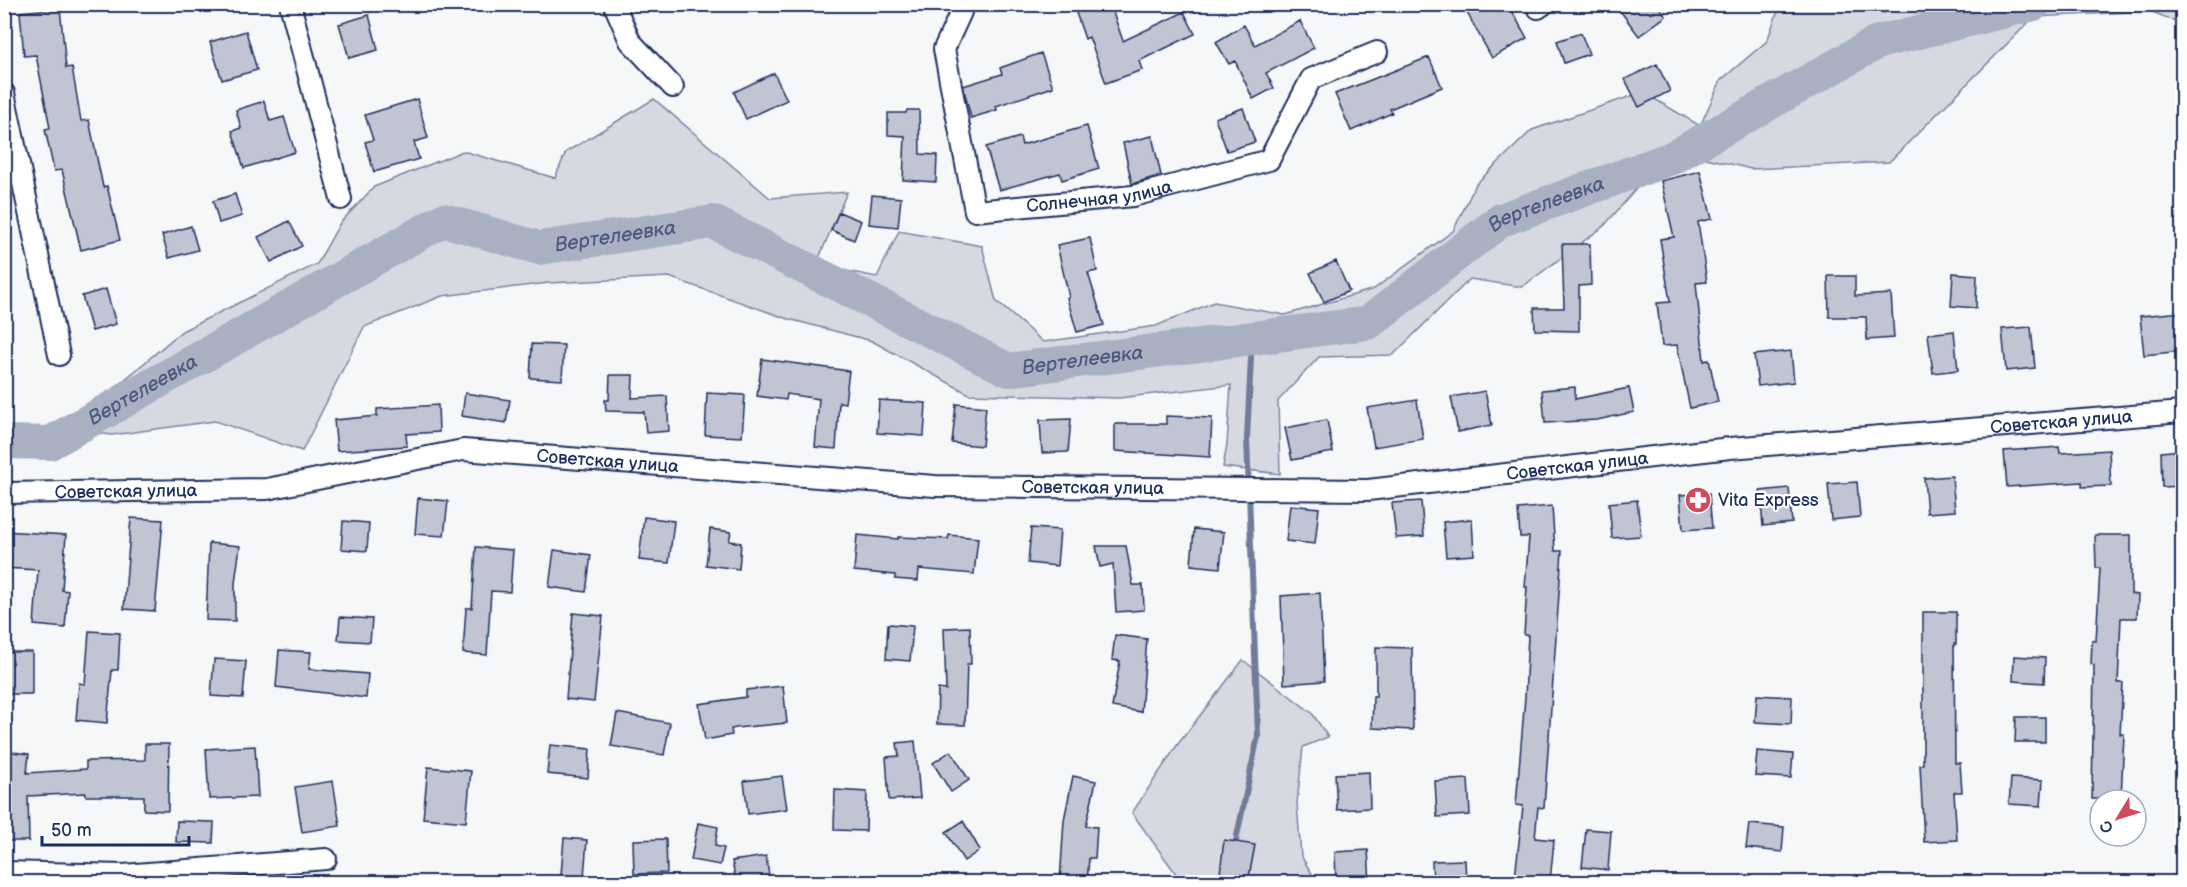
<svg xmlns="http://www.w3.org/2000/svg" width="2187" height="887" font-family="'Balsamiq Sans',sans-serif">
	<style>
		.green { fill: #d6d9e2; stroke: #7884a0; stroke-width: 1.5 }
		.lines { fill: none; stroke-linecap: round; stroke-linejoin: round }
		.stream { stroke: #707c99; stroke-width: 6 }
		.river { stroke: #a9b0c1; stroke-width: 34 }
		.building { fill: #c0c4d3; stroke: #1b2f5e; stroke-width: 1.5 }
		.minor-casing { stroke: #1b2f5e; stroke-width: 24 }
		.minor { stroke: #fff; stroke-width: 20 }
		.labels { text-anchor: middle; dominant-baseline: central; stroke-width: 4.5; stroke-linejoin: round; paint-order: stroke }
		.street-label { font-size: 18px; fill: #1b2f5e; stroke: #fff }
		.poi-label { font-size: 18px; fill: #1b2f5e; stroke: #fff; text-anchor: start }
		.water-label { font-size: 20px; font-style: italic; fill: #4d5c81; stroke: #fff }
	</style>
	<rect width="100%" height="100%" fill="#f6f7f9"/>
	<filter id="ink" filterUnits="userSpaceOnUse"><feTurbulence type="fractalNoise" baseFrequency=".0167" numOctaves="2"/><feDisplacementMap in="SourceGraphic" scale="12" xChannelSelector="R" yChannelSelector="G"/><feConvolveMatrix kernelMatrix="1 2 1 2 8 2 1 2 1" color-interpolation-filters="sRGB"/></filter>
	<g filter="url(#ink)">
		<path class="green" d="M1897,4L2182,5V24L2150,11L2034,17L1889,162L1751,169L1694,155L1643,181L1604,226L1522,287L1470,279L1393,355L1319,357L1278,401L1280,474L1223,467L1227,444L1231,385L1119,398L969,394L872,341L785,318L669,277L549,283L442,296L364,327L302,451L215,421L112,435L91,432L96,404L182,331L317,264L340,223L374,187L463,151L555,178L566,152L654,99L770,198L847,192L816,265L877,277L899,231L982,246L996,301L1043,342L1156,326L1214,302L1285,315L1374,289L1453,231L1476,184L1532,130L1643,92L1700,126L1721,80L1767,41L1780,5H1863L1884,13Z
			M1243,660L1312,713L1328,737L1303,747L1297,803L1301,856L1317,882H1182L1132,813L1178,744Z"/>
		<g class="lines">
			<path class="stream" d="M1234,850L1258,736L1247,438L1252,338"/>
			<path class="river" id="s1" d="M4,442L50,443L443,220L539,248L713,222L1009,370L1368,323L1501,220L1672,158L1878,42L2034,4"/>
		</g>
		<path class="building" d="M1073,4H1110L1123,41L1184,12L1195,34L1139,61L1142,70L1106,83L1089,37L1085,39Z
			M1476,4H1508L1527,38L1492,58L1466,11Z
			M1615,4H1657L1666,16L1639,36Z
			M60,8L66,68L72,67L81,121L89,120L103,187L107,186L120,240L81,250L62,170L54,171L45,129L50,128L36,55L24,56L20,12Z
			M369,15L378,50L349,58L339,24Z
			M1300,21L1314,48L1266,73L1274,88L1253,99L1235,61L1229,64L1216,42L1244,25L1255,45Z
			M246,31L257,70L222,80L210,42Z
			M1581,33L1589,54L1564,63L1557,41Z
			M1041,53L1053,87L996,106L997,110L971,118L963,86L1002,74L1000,68Z
			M1429,57L1442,87L1390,109L1392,113L1351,131L1335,94Z
			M1657,64L1670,91L1639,107L1625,79Z
			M774,73L787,100L746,119L734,92Z
			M417,99L428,138L414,142L419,159L374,172L365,142L373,140L365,115Z
			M264,101L270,121L284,117L295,152L244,168L232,131L241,128L236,110Z
			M1243,108L1255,142L1227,151L1215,118Z
			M907,110H919L920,154L937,155L936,182L903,180L905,136L888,135V113H906Z
			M1087,126L1099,169L1062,180L1060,173L999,190L986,147L1020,137L1022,145Z
			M1152,136L1161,175L1132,184L1123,143Z
			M1700,171L1712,219L1698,222L1707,282L1696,283L1704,361L1709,360L1718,402L1690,408L1677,345L1662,346L1657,303L1670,302L1660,239L1674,237L1661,181Z
			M235,194L242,216L219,223L213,201Z
			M872,195L901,198L898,227L869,224Z
			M839,212L861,221L854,240L831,230Z
			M289,221L302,246L271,262L258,237Z
			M191,226L198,250L169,258L162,235Z
			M1090,238L1097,271L1088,273L1104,325L1077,332L1067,298L1069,297L1057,245Z
			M1562,244H1590L1591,285L1579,286V331L1535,330L1534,308H1564Z
			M1336,261L1349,291L1324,302L1310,273Z
			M1953,273L1977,275L1976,308L1951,306Z
			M1828,276H1855V296L1891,294L1894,338L1867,340L1866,317H1829Z
			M106,289L116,324L92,331L82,296Z
			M2182,312V351L2144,355L2140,316Z
			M2031,327L2035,368L2006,371L2002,329Z
			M1954,331L1958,370L1933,373L1928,334Z
			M532,344L564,345L562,380L530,378Z
			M1791,351L1794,382L1758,386L1754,355Z
			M762,359L849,371L845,403L839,402L836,449L815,447L819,399L787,394L786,400L757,396Z
			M610,375H633L632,398L667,396L669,431L646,433L644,412L606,411L605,400H609Z
			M1575,387V399L1629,388L1634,412L1597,420L1545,423L1542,390Z
			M1485,391L1492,425L1458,432L1451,397Z
			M465,393L510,400L506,423L462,416Z
			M707,393L745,395L742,437L705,435Z
			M879,400L926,403L924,436L877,433Z
			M1417,400L1423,439L1374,447L1367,408Z
			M956,404L986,407L982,446L952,443Z
			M438,405L439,432L406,434L407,446L337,451L334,420L377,416V409Z
			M1166,416L1212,418L1210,457L1115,451V424H1166Z
			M1071,419L1068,452L1042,453L1040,420Z
			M1327,420L1333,452L1292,460L1285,428Z
			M2059,447L2060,453L2109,450L2111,486L2082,487V482L2007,487L2004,451Z
			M2182,450V486L2162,487L2161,452Z
			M1952,476L1955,511L1927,513L1924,478Z
			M1857,482L1860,517L1831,520L1828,484Z
			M1789,488L1792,523L1763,526L1760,491Z
			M1709,493L1712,528L1683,530L1680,495Z
			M418,498L448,501L444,536L415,534Z
			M1637,500L1641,536L1612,538L1609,503Z
			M1421,501L1424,536L1396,538L1392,503Z
			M1290,505L1319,508L1315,544L1286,541Z
			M1552,506L1555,551H1562L1544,808L1538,807L1535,838L1554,840L1550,882L1515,878L1523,806L1516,805L1525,697L1528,635H1524L1527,587H1525L1529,537H1520L1518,509Z
			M644,517L674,521L669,563L639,560Z
			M131,518L163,520L155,611L124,609Z
			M1472,519L1474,555L1446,557L1443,522Z
			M343,521L369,523L367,551L341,549Z
			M1031,528L1060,530L1057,566L1028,563Z
			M710,529L731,532L729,541L741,543L739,569L706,565Z
			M1194,529L1224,532L1220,568L1191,565Z
			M4,531L66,535L62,590L68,591L65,628L34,625L38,570L4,568Z
			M857,535L898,539V537L948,539L949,535L978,538L974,574L919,569L918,581L895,579V575L854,571Z
			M2095,535H2131V594L2138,595L2137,618H2121L2118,683H2123L2120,734H2124L2121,799H2092L2094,665L2091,664L2092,640L2096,641L2100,568H2096Z
			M209,543L240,546L235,583V621L206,620Z
			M1096,546H1126L1133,585H1143L1144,610L1116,612L1113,564L1100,567Z
			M476,547L513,550L510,592L491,591L487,655L463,653L466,608H472Z
			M554,550L591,555L586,592L549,587Z
			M1320,593L1324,681L1284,684L1281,596Z
			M1923,612H1956V644H1954L1955,763H1960L1962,792H1954L1957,840L1924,842L1920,765L1923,764Z
			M573,613L603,616L594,702L566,699Z
			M340,617L372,619L370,642L338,640Z
			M888,624L913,626L910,661L886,659Z
			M970,627L971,664H967L965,725L937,724L938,689L946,690L944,628Z
			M89,631L120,633L118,670H112L107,723L76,720L79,683L85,684Z
			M1115,635L1147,639L1141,712L1112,707L1120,661L1112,660Z
			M1376,647L1412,648L1413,730L1372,728L1373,696H1376Z
			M279,650L311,652L309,669L368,674L366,698L276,687Z
			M4,652H32V694H4Z
			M2014,656L2045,658L2044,683L2013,681Z
			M214,659L246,661L243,698L211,696Z
			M783,686L787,723L736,728L731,729L732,735L705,740L699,704L746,697V690Z
			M1757,695L1792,697L1791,724L1755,722Z
			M617,713L670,723L664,755L611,746Z
			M2016,717H2045V742H2015Z
			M915,741L920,798L889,800L886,757L899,756L897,743Z
			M145,744H169L168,811L144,810V796H86V793L28,796L29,841H4V751L29,754L27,773L86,769V761L145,760Z
			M550,745L590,749L588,778L547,774Z
			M255,746L258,797L209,799L206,749Z
			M951,751L969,780L951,792L933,763Z
			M1757,751L1793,754L1791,778L1755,776Z
			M428,767L471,771L466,822L423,818Z
			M1369,772L1370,808L1337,810L1335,774Z
			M782,776L787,809L748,814L744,781Z
			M1073,776L1096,781L1086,826L1097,827L1095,858H1089L1087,882H1060L1064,820Z
			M2011,778L2043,780L2041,806L2009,804Z
			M1468,779L1470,815L1437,817L1435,781Z
			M333,781L340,826L302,832L295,787Z
			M835,790L867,792L866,831L834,830Z
			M177,821L214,822L213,843L176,842Z
			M963,821L980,850L964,861L946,832Z
			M698,823L718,827L715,846L724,848L720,865L691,860Z
			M1749,824L1784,827L1782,852L1746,848Z
			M1586,829L1611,831L1608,870L1582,867Z
			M564,838L587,840L584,877L561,875Z
			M666,839L667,873L634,874L633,840Z
			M1224,840L1255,845L1248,882H1219Z
			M1368,850L1370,882H1336L1335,852Z
			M766,856L770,882H736L732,861Z
			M1465,860L1466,882H1433L1432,861Z"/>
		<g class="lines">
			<defs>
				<g id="minor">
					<path d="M290,4L341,199"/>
					<path d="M614,4L630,41L673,87"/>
					<path id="s2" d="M959,4L961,12L944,49L975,211L1133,196L1269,160L1311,79L1377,52"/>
					<path d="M1536,4L1538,8L1544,4"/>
					<path d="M4,93L59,355"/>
					<path id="s3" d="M4,493L267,489L463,450L935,486L1368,490L1730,448L2182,412"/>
					<path d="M4,872L123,875L326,859"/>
				</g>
			</defs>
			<use href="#minor" class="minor-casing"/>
			<use href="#minor" class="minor"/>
		</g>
	</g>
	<defs>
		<symbol id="pharmacy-disc" viewBox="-11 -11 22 22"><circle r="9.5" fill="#d1495b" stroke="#fff"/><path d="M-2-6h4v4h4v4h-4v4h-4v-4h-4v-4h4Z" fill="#fff"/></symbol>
	</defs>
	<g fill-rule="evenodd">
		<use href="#pharmacy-disc" x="1683" y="485" width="30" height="30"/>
	</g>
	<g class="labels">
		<g class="street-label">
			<text stroke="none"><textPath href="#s2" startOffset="339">Солнечная улица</textPath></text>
			<text stroke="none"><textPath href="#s3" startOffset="2066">Советская улица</textPath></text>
			<text stroke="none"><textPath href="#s3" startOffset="608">Советская улица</textPath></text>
			<text stroke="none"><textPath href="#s3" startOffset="1580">Советская улица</textPath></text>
			<text stroke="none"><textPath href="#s3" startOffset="1094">Советская улица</textPath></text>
			<text stroke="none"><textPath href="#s3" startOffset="122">Советская улица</textPath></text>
		</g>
		<g class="poi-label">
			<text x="1718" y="500">Vita Express</text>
		</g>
		<g class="water-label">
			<text stroke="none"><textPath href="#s1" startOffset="1683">Вертелеевка</textPath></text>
			<text stroke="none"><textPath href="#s1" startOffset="675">Вертелеевка</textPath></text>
			<text stroke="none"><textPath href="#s1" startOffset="1179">Вертелеевка</textPath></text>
			<text stroke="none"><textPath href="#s1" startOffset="153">Вертелеевка</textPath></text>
		</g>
	</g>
	<rect width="2187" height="887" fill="none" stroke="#fff" stroke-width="24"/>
	<rect x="12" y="12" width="2163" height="863" fill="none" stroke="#1b2f5e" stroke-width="2" filter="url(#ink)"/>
	<g transform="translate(2118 818) rotate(232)"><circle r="28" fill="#ffffff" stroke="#a4acbf" stroke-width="1.5"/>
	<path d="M0-4.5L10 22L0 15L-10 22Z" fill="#d1495b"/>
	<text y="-9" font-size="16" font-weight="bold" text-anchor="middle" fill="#1b2f5e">С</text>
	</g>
	<path d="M42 836v9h147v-9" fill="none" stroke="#1b2f5e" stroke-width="3"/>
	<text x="51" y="836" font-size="18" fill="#1b2f5e" stroke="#ffffff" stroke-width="4.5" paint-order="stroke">50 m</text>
</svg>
